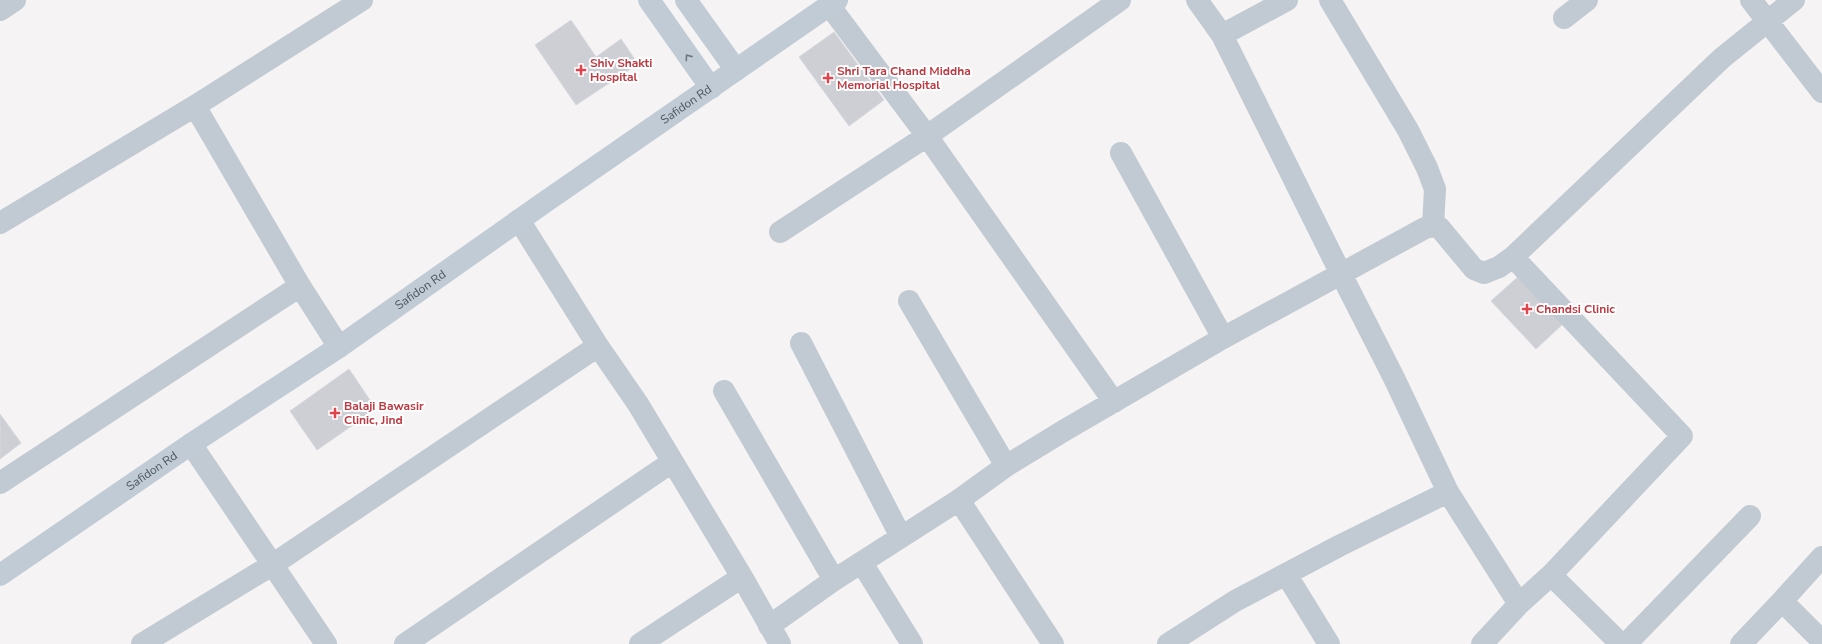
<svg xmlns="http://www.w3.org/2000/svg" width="1822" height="644" font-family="'Nunito Sans',sans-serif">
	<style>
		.building { fill: #cdcfd5; stroke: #d7d9de }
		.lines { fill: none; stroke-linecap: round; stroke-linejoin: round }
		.street { stroke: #c1cad2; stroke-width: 22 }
		.secondary { stroke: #c1cbd6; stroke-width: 22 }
		.oneway { stroke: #6e7984 }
		.health-dot { fill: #e0444e; stroke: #fff; stroke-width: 1.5 }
		.labels { text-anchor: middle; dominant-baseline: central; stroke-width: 4; stroke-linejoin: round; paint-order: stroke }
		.health-label { font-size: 12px; font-weight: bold; fill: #be3a42; stroke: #fff; text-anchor: start }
		.street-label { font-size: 12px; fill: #4a5661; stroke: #fff }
	</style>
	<rect width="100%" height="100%" fill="#f5f3f3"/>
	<path class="building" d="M571,20L596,57L621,39L638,64L576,105L535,45Z
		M834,32L884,100L849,126L799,57Z
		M1520,275L1564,323L1536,349L1491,301Z
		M349,369L376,409L317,450L290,411Z
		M0,414L21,443L0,459Z"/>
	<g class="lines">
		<path class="street" d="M1197,0L1222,35L1341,274L1394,378L1448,492L1519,604
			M1330,0L1408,130L1427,168L1435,189L1433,226
			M1751,0L1822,92
			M829,5L927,136L1114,402
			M0,10L15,0
			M1564,18L1587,0
			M1222,35L1287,0
			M195,106L300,286L339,347
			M1121,153L1223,338
			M519,220L598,346L638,404L742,577L780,644
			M0,223L195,106L362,0
			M780,232L927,136L1120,0
			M909,301L1006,466
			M801,343L901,537
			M724,391L834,580
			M191,444L326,644
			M0,483L300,286
			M959,500L1053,644
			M862,563L912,644
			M1286,574L1329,644
			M1551,575L1621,644
			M1782,601L1822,557
			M769,626L834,580L959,500L1006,466L1065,430L1223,338L1425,228L1433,226L1439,227L1474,269L1484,273L1499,267L1513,257L1722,58L1794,0
			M142,644L272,565L598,346
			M405,644L672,462
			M640,644L742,577
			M1168,644L1235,601L1339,546L1448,492
			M1482,644L1519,604L1551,575L1682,436L1513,257
			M1626,644L1750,516
			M1741,644L1782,601L1822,641"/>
		<g class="secondary">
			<path d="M649,0L711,88"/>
			<path d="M686,0L736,70"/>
			<path id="s1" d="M0,575L191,444L339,347L545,202L837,0"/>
		</g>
	</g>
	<defs><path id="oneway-chevron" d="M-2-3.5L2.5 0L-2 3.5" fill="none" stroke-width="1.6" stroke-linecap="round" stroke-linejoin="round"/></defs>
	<use class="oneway" href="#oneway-chevron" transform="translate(688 57) rotate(-125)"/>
	<g class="health-dot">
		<path d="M579 64h4v4h4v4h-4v4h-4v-4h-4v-4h4z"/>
		<path d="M826 72h4v4h4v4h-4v4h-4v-4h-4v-4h4z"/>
		<path d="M1525 303h4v4h4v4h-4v4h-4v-4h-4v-4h4z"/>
		<path d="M333 407h4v4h4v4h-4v4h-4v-4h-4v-4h4z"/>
	</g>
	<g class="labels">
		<g class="health-label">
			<text x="590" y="63">Shiv Shakti<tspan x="590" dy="14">Hospital</tspan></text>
			<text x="837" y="71">Shri Tara Chand Middha<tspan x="837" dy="14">Memorial Hospital</tspan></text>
			<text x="1536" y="309">Chandsi Clinic</text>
			<text x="344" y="406">Balaji Bawasir<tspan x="344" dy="14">Clinic, Jind</tspan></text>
		</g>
		<g class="street-label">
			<text stroke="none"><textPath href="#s1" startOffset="832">Safidon Rd</textPath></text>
			<text stroke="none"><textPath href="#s1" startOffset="508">Safidon Rd</textPath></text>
			<text stroke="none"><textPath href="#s1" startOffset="184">Safidon Rd</textPath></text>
		</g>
	</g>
</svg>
